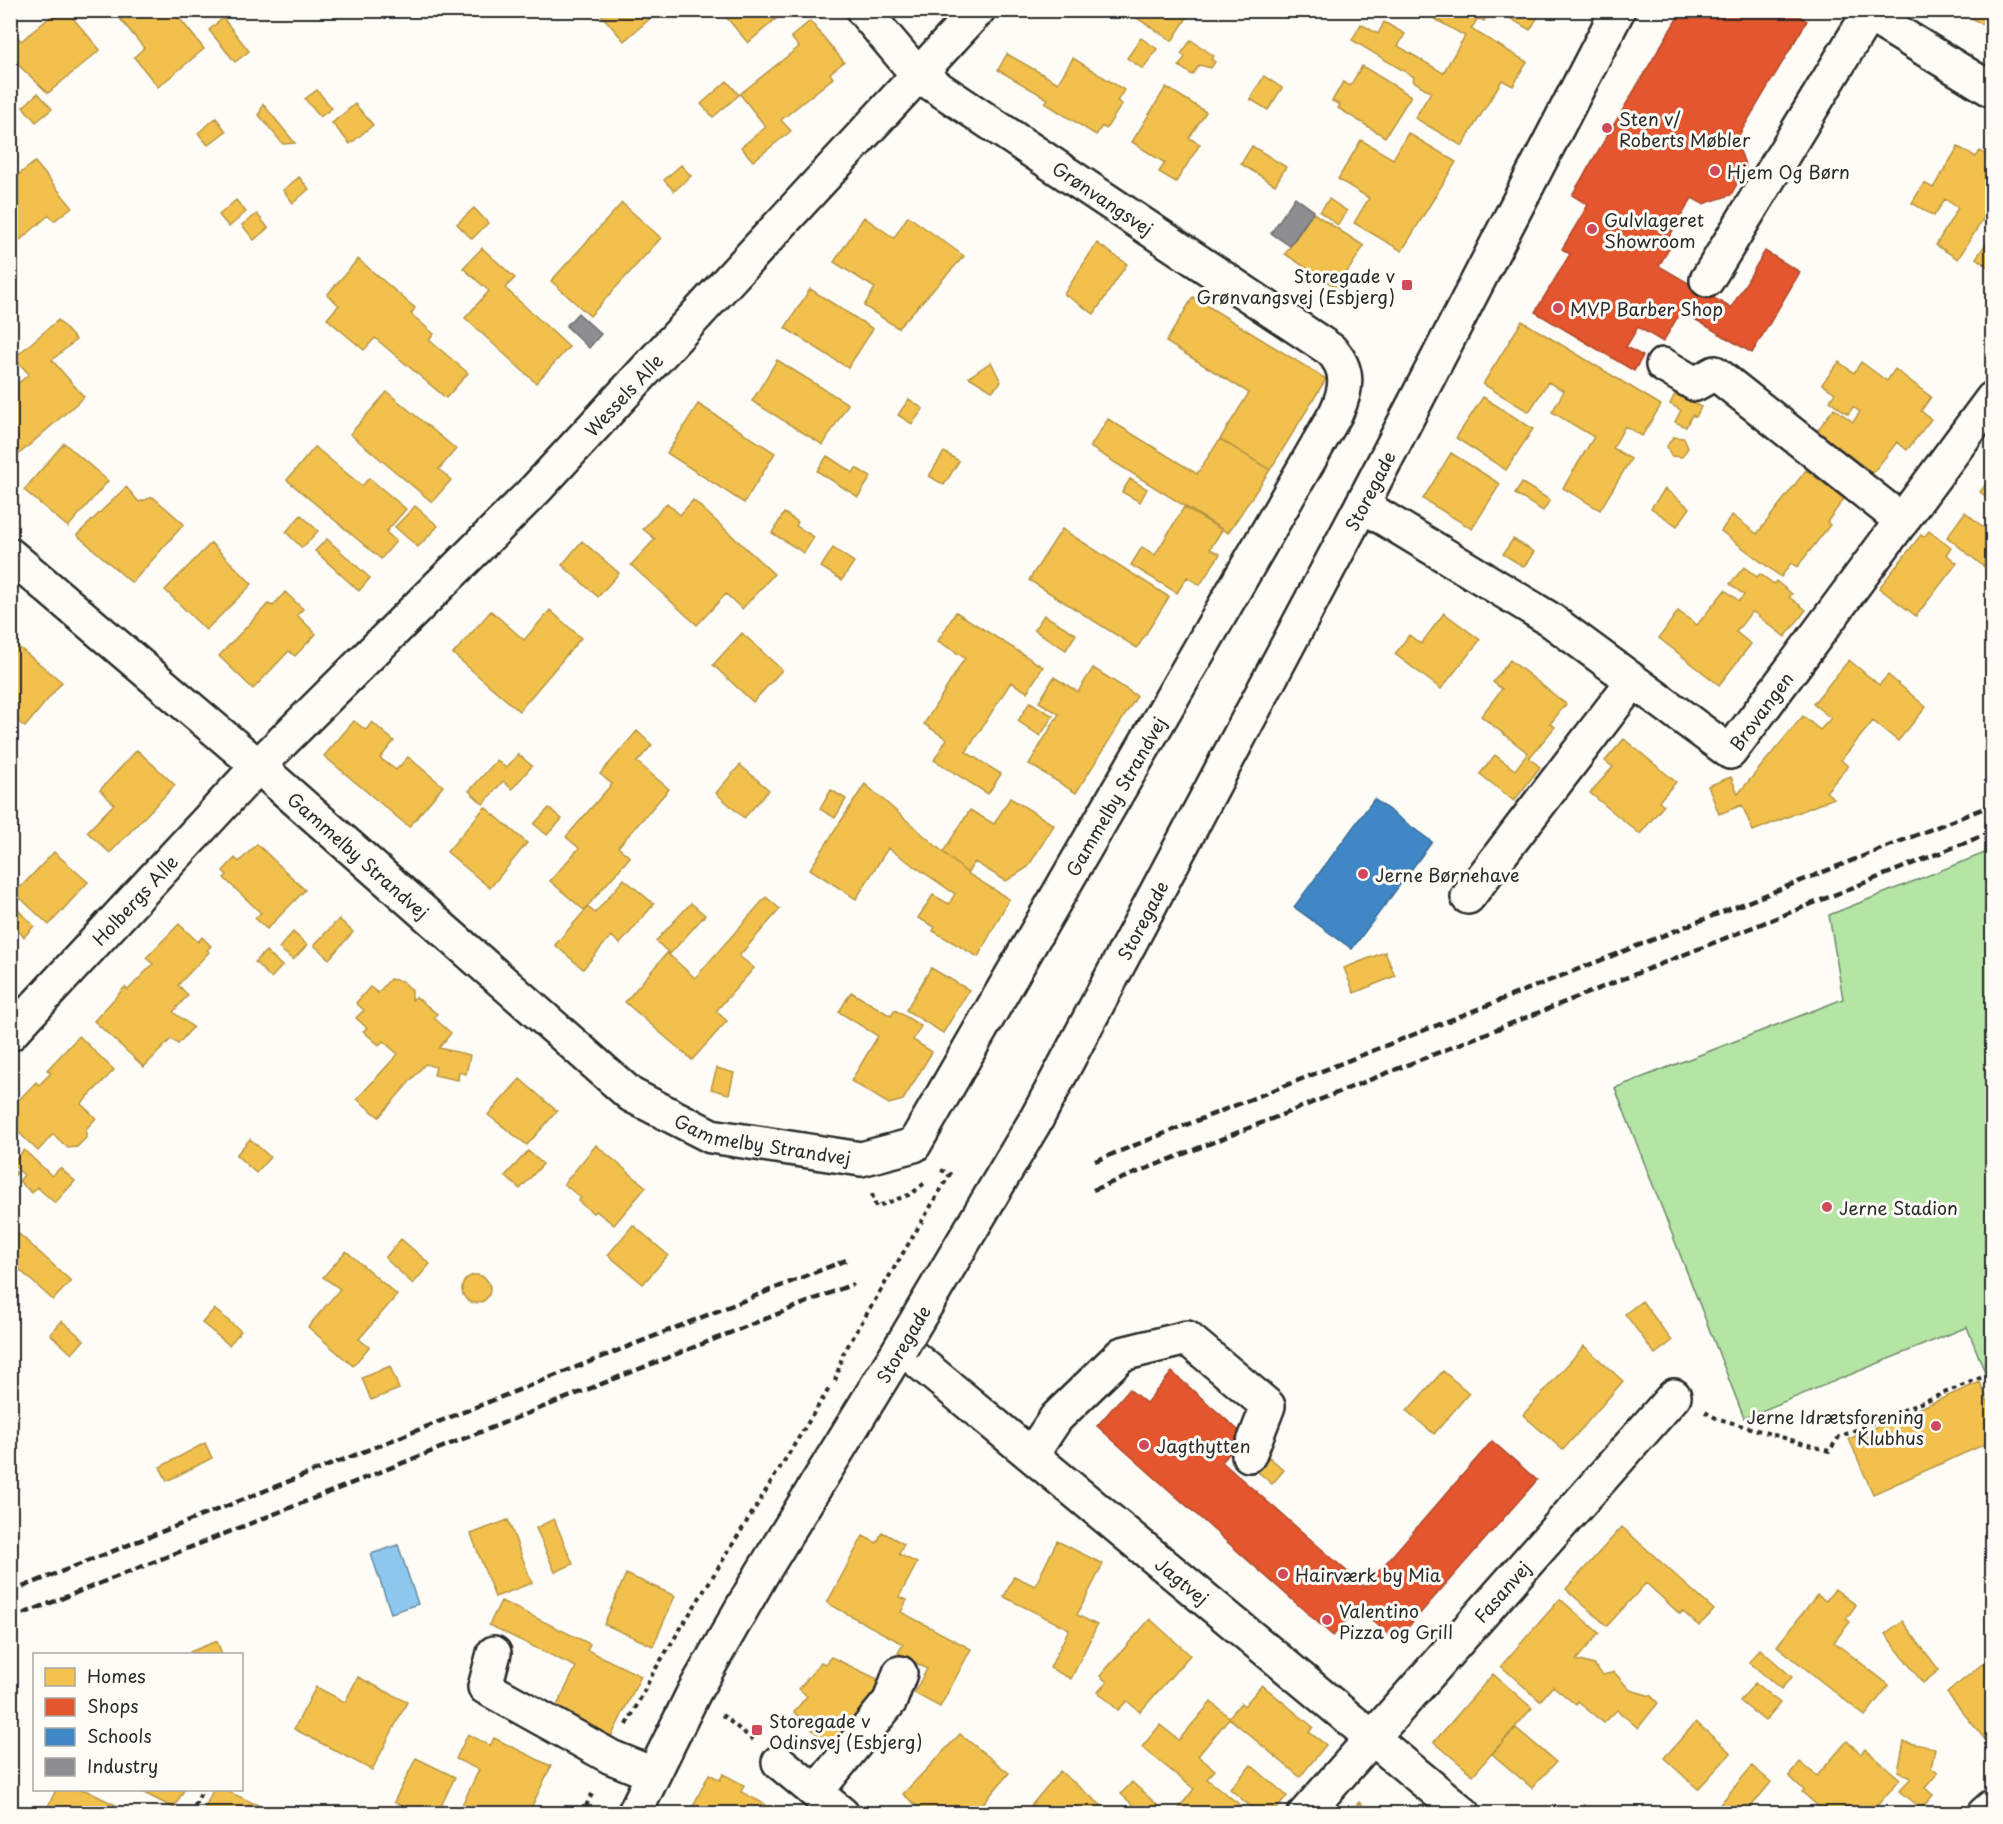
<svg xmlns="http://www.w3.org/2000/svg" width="2003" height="1824" font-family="'Playpen Sans',sans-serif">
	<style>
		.green { fill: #b4e5a4; stroke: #708868; stroke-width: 1.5 }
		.water { fill: #8fc8ee; stroke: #6789a0; stroke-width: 1.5 }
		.homes { fill: #f2c14e; stroke: #b69444; stroke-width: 1.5 }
		.shops { fill: #e4572e; stroke: #ac4a2d; stroke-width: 1.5 }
		.schools { fill: #3f88c5; stroke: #396c97; stroke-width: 1.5 }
		.industry { fill: #8d8d92; stroke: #707073; stroke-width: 1.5 }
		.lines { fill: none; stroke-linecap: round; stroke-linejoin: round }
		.minor-casing { stroke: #2b2b2b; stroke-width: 38 }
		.path { stroke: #2b2b2b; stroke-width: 4; stroke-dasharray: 4.5 4.5; stroke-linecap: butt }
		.minor { stroke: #fdfcf7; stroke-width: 33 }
		.rail { stroke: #2b2b2b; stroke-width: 4.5; stroke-dasharray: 9 4.5; stroke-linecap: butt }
		.minor-bridge-casing { stroke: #2b2b2b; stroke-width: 38; stroke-linecap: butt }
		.minor-bridge { stroke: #fdfcf7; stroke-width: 33 }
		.poi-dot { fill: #d1495b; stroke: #fdfcf7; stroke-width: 2 }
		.labels { text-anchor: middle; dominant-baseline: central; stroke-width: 6; stroke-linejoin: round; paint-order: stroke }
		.poi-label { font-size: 18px; fill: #2b2b2b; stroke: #fdfcf7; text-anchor: start }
		.street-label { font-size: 18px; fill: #2b2b2b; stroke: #fdfcf7 }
	</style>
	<rect width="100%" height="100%" fill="#fdfcf7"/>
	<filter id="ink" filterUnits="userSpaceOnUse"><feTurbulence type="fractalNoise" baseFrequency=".0167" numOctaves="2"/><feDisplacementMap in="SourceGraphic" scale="12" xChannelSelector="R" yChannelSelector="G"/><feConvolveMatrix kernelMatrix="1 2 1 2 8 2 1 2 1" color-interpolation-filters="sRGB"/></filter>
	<g filter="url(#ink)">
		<path class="green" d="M1992,850V1390L1967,1327L1744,1418L1615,1088L1843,999L1829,915Z"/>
		<path class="water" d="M398,1545L418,1604L391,1613L371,1554Z"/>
		<path class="homes" d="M59,10H66L100,50L48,93L10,57V28L21,41Z
			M113,10H173L204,49L158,87L134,57L144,48Z
			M597,10H660L624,41Z
			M720,10H786L748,43Z
			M1130,10H1192L1172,41L1129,13Z
			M1419,10H1490L1484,21L1478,18L1471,29L1527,62L1513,86L1502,80L1462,146L1415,118L1431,92L1413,81L1414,77L1352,40L1361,24L1378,34L1384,22L1405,34L1398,46L1443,73L1465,36Z
			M1496,10H1542L1530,30Z
			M1959,10H1992V16L1986,27Z
			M223,18L249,51L235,62L209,30Z
			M810,21L844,62L830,73L833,78L781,120L791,131L753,161L741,147L766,127L740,94L799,47L791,37Z
			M1141,38L1157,49L1143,69L1127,58Z
			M1191,40L1214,56L1211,59L1215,62L1211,68L1199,65L1192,75L1179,66L1185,57L1181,54Z
			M1007,54L1058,83L1073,58L1124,90L1117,101L1122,104L1106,129L1102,126L1096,135L1045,103L1048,99L998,70Z
			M1362,66L1411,96L1385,137L1338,108L1340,105L1332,101L1343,82L1350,86Z
			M1264,76L1282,88L1268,110L1250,99Z
			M727,81L739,95L713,117L701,104Z
			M1166,87L1206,112L1189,138L1200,144L1176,182L1159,172L1165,163L1132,142Z
			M317,90L332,108L320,117L305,99Z
			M38,93L52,109L36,122L23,107Z
			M263,104L295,143L283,144L259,115Z
			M355,104L373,125L350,144L332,123Z
			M216,118L226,131L208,145L198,133Z
			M1408,133L1456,162L1402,251L1354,223L1369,198L1338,179L1361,140L1393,159Z
			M1252,146L1286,167L1275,185L1241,164Z
			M1958,147L1976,157L1980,151L1992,158V214L1988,211L1958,259L1936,245L1958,208L1945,199L1934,216L1912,203L1924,183L1933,188Z
			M35,162L72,207L54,221L49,215L19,241L10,231V181Z
			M681,165L691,176L674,191L664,180Z
			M299,177L309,189L293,203L283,190Z
			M1329,199L1347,211L1338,225L1320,212Z
			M236,200L246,212L229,227L219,215Z
			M622,203L661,238L590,316L551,281Z
			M474,208L488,223L472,239L457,224Z
			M1313,213L1364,246L1337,288L1285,254Z
			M257,214L268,228L254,240L242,225Z
			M908,216L964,256L898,328L864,306L875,288L834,262L864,217L894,238Z
			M1992,235V270L1976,258Z
			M1097,243L1127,264L1094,314L1064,294Z
			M482,248L515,278L505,288L569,347L536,383L465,318L489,291L463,268Z
			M10,253L17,258L10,265Z
			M358,259L415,308L411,314L434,334L429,340L468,373L446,398L375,338L364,350L327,319L339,305L327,295Z
			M810,289L873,329L848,368L785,328Z
			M1193,297L1326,379L1270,470L1220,439L1249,393L1166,342Z
			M58,320L76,340L52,360L84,397L10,462V390L29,374L14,358Z
			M1522,321L1661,405L1642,436L1625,426L1613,448L1631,459L1600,510L1563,488L1594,437L1552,412L1564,391L1548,382L1529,412L1483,384Z
			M777,360L848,404L823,445L752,401Z
			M991,362L1001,382L992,391L969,377Z
			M1839,362L1854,373L1861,362L1887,381L1895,369L1931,397L1921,411L1931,419L1907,450L1897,442L1873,473L1817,431L1834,408L1853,422L1860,412L1853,407L1848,414L1830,401L1835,393L1822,384Z
			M387,392L456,449L439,469L451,480L432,502L350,434Z
			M1675,394L1701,407L1696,417L1692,415L1686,427L1675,422L1681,410L1670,404Z
			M1483,397L1533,429L1506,470L1456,438Z
			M909,399L923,409L912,424L898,415Z
			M698,404L775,453L744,503L667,453Z
			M1108,419L1197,474L1220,439L1270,470L1228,533L1090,447Z
			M1673,437L1684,438L1688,448L1682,457L1671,456L1667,446Z
			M64,443L108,481L68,527L24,490Z
			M315,447L362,486L369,478L406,509L386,532L396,541L381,559L287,480Z
			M944,452L959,461L944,485L929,476Z
			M1451,453L1500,484L1472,529L1423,499Z
			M827,456L853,473L856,468L871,477L858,497L817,471Z
			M1806,470L1844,499L1827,522L1830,525L1797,567L1791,563L1781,577L1721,531L1732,515L1757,534Z
			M1992,476V502L1980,492Z
			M1130,479L1147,489L1140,502L1122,492Z
			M1522,483L1550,500L1543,511L1515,494Z
			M126,487L139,502L153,497L184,524L132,583L77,535Z
			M1665,489L1690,508L1677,526L1651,508Z
			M693,500L774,574L742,609L726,594L697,625L631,565L655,539L643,529L667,503L680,515Z
			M415,506L438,526L418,547L395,527Z
			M1184,507L1222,530L1210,549L1220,554L1200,585L1187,577L1177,593L1131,565L1142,547L1155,555Z
			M1965,512L1992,534V573L1947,537Z
			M784,513L798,522L796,526L814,537L804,553L772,533Z
			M301,515L318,531L302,548L286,532Z
			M1062,529L1169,597L1137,648L1029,580Z
			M1929,531L1951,548L1946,554L1957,563L1916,616L1879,588L1921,535L1924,537Z
			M327,539L370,578L359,591L315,551Z
			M1513,539L1534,552L1524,567L1503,554Z
			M582,541L619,573L598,597L562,565Z
			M211,543L252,584L206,630L165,590Z
			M833,548L854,562L842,580L821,567Z
			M1744,567L1757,577L1760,574L1774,584L1776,581L1792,594L1789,597L1806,610L1785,637L1752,611L1736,632L1751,644L1719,685L1659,638L1678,611L1697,625L1725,590L1739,601L1744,595L1730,584Z
			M285,592L303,609L297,615L316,634L295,656L289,651L253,689L219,656L268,604L273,606Z
			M550,610L581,638L519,711L453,654L491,611L524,640Z
			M956,612L1043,667L1027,692L1011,682L966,752L1001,774L988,794L934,760L947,739L924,724L965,658L938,641Z
			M1444,613L1480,640L1441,689L1395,654L1409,635L1421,644Z
			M1044,615L1076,634L1066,650L1034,630Z
			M742,633L782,670L753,702L713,665Z
			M10,640L62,682L25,727L10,715Z
			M1510,660L1566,704L1550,724L1555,727L1529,758L1540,767L1514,801L1480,774L1495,755L1515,770L1528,753L1481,716L1502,689L1493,682Z
			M1849,660L1879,685L1888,675L1926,707L1898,741L1873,721L1841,760L1848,766L1826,792L1834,798L1753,831L1742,805L1719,814L1708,786L1731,777L1738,794L1803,716L1820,730L1831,718L1813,704Z
			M1093,668L1137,696L1076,793L1029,764L1059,714L1039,702L1054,677L1078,692Z
			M1030,702L1053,716L1040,736L1018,721Z
			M354,721L366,730L372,722L394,741L380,758L396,770L408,757L443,786L409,827L324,756Z
			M637,731L652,745L637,762L669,789L618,847L630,857L584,910L550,881L579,848L566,837L612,784L600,774Z
			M1624,739L1676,782L1659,801L1664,805L1640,834L1590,793L1613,767L1605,761Z
			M137,750L175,785L110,853L87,832L114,804L100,790Z
			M518,754L532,766L512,789L503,781L483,804L469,791L497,760L506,768Z
			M740,765L769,790L744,818L716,793Z
			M865,784L967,873L1009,899L978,957L933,931L935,927L918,918L933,895L949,904L955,894L888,848L856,899L810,869Z
			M831,790L846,799L835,818L820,809Z
			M1010,798L1054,825L1028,867L1006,881L975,862L967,873L943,852L970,810L994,824Z
			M485,807L527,843L490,888L447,852Z
			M549,808L562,819L547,835L534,824Z
			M257,844L305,890L267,929L255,918L261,913L224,878L227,875L223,871L235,858L239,862Z
			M54,852L88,882L49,925L15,893Z
			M624,879L654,904L620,944L611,936L583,969L555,945L588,907L595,913Z
			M766,897L780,909L739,956L754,968L716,1011L727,1021L692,1060L625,1002L667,953L695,978Z
			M10,902L34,926L24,937L10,923Z
			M691,903L705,915L670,954L656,941Z
			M339,919L353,932L329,959L314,945Z
			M179,924L198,942L202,937L211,946L207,950L209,952L178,985L188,995L173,1012L193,1027L178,1044L171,1039L144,1067L94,1021L125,987L128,990L153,964L146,958Z
			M293,932L307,945L293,960L279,948Z
			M266,951L282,966L271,978L255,962Z
			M1385,952L1395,976L1354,993L1344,968Z
			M931,968L969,990L943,1033L906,1010Z
			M390,979L402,981L412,990V1000L416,997L437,1014L434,1018L451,1033L439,1048L470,1055L466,1074L459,1072L458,1080L434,1075L436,1067L425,1064L379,1117L357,1099L398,1054L383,1041L379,1045L363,1031L367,1028L356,1018L364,1010L356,1003L370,987L378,993Z
			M851,992L891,1016L895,1010L921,1026L913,1040L932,1052L903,1100L889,1104L851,1081L878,1036L839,1012Z
			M79,1036L114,1070L81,1104L96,1118L86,1129V1138L77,1147L68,1148L53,1134L38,1151L10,1124V1109L36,1082L39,1085L51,1073L47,1070Z
			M717,1068L734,1073L729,1094L711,1089Z
			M520,1079L557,1111L527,1145L488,1115Z
			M250,1139L270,1157L256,1173L236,1155Z
			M596,1145L646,1187L614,1225L596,1211L593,1213L578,1201L581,1198L564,1184Z
			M24,1150L52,1176L60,1168L75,1181L55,1203L37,1187L32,1193L19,1181L24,1175L12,1164Z
			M528,1151L543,1164L520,1189L505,1176Z
			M10,1167L17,1173L10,1180Z
			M633,1225L668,1255L643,1284L608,1255Z
			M18,1233L71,1281L53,1300L10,1261V1242Z
			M401,1239L430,1264L413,1284L385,1258Z
			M346,1251L397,1295L359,1339L369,1347L353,1366L308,1327L340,1289L323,1277Z
			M462 1289a14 14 0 1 1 28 0a14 14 0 1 1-28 0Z
			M1642,1301L1672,1341L1655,1354L1625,1314Z
			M214,1309L241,1331L229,1345L202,1323Z
			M62,1321L84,1340L72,1354L50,1334Z
			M1584,1346L1623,1381L1563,1450L1523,1415Z
			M390,1366L399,1389L371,1400L362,1378Z
			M1443,1371L1469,1393L1434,1434L1407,1411Z
			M1980,1382L1992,1413V1441L1873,1494L1849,1439Z
			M205,1443L212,1458L167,1481L160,1467Z
			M1269,1457L1284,1470L1272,1484L1257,1471Z
			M554,1519L573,1564L555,1572L536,1528Z
			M508,1520L532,1583L495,1597L471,1534Z
			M1622,1527L1714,1610L1699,1626L1682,1611L1680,1614L1646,1583L1607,1626L1566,1589Z
			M882,1532L904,1544L899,1554L917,1563L899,1597L907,1600L901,1612L971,1649L940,1707L914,1693L927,1669L898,1653L903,1644L827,1603L863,1536L877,1543Z
			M10,1538L18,1544L10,1548Z
			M1057,1541L1103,1564L1077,1615L1097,1625L1071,1679L1050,1668L1069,1629L1004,1597L1014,1576L1035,1586Z
			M626,1574L675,1596L653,1646L604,1624Z
			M1835,1589L1856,1605L1846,1619L1850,1622L1834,1642L1889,1685L1865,1716L1777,1646L1817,1595L1826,1601Z
			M1560,1599L1599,1633L1576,1660L1594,1665L1603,1675L1614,1672L1630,1690L1651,1696L1658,1703L1638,1728L1617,1710L1604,1723L1578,1702L1576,1705L1553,1686L1540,1701L1501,1666Z
			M501,1601L590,1644L587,1650L641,1676L610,1739L554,1712L576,1667L489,1625Z
			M1150,1619L1190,1655L1140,1712L1127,1701L1118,1710L1098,1692L1107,1682L1100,1676Z
			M1902,1621L1939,1670L1923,1683L1885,1634Z
			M217,1641L222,1654H191L190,1652Z
			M1760,1649L1792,1677L1781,1689L1749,1662Z
			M831,1657L886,1683L837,1753L794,1712L807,1696L799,1689L821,1662L825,1664Z
			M1987,1660L1992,1667V1748L1947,1693Z
			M1493,1674L1532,1708L1473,1775L1434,1742Z
			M358,1677L407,1702L372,1770L294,1729L316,1687L345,1702Z
			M1755,1683L1780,1703L1765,1721L1740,1701Z
			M1262,1685L1313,1727L1309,1732L1326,1745L1300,1777L1229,1718L1198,1756L1215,1770L1207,1779L1244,1808L1239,1814H1186L1179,1808L1194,1789L1142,1747L1160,1725L1179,1740L1211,1702L1229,1717L1241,1703L1244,1706Z
			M1696,1722L1731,1753L1698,1789L1664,1758Z
			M1516,1728L1556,1762L1532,1788L1492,1754Z
			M468,1734L490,1746L494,1738L551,1766L528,1814H473L461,1807L479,1770L456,1759Z
			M960,1734L1009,1773L974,1814H920L922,1811L903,1794Z
			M1847,1741L1861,1754L1865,1749L1900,1779L1870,1814H1827L1802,1792L1804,1790L1789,1776L1800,1762L1817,1776Z
			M1904,1742L1935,1748L1931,1768L1938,1773L1925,1788L1933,1795L1921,1809L1899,1791L1911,1778L1898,1771Z
			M416,1758L455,1777L437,1814H416L394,1802Z
			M1251,1765L1287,1796L1273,1814H1259L1230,1789Z
			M1752,1766L1771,1782L1745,1814H1712Z
			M1060,1771L1103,1807L1098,1814H1024Z
			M709,1774L720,1780L723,1774L744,1785L741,1792L765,1804L760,1814H689Z
			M1132,1782L1167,1814H1128L1135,1807L1121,1794Z
			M56,1790H85L116,1805L112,1814H44Z
			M138,1790H184L174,1808Z
			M213,1790H225L277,1814H202Z
			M1359,1802L1372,1814H1348Z
			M1584,1805L1593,1814H1577Z"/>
		<path class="shops" d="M1682,10H1790L1807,21L1736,140L1746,167L1731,195L1703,204L1692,198L1666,242L1671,245L1659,266L1731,308L1765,251L1800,272L1752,353L1681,311L1663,342L1638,327L1626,347L1643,356L1634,371L1535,312L1570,254L1562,249L1588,205L1572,195Z
			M1172,1372L1245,1436L1222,1462L1365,1587L1492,1441L1537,1480L1396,1641L1358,1608L1333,1636L1097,1426L1129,1389L1146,1403Z"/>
		<path class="schools" d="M1374,799L1432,842L1352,949L1294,907Z"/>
		<path class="industry" d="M1295,197L1314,211L1290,246L1271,233Z
			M578,313L601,334L589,348L566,326Z"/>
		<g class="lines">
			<defs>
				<g id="minor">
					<path d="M1861,10L1992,90"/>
					<path d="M1707,280L1868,15"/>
					<path d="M1663,365L1695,384L1715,373L1902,521"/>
					<path id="s1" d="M1362,505L1548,618L1730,752L1992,399"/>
					<path id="s2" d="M10,555L258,766L631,1095L711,1136L861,1159L914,1145L1336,413C1347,389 1350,370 1331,350L917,74L863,10"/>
					<path d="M1468,897L1633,681"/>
					<path id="s3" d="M10,1034L258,766L536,489L978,10"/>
					<path id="s4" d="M1037,1118L1362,505L1618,10"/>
					<path d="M1032,1454L1056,1418L1122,1354L1187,1338L1268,1406L1249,1455"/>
					<path d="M494,1653L485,1687L611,1757L653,1774"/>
					<path d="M779,1762L842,1814"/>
					<path d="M816,1792L890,1701L900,1673"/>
					<path id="s5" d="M634,1814L694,1692L761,1575L901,1347L1464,1814"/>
					<path id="s6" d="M1305,1814L1674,1396"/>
					<path d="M1984,1814L1992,1807"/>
				</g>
			</defs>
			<use href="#minor" class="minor-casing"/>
			<path class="path" d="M872,1194L876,1207L911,1194L926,1182
				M835,1381L843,1354L950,1174L941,1170
				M1705,1412L1716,1418L1829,1451L1839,1437L1992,1373
				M722,1715L753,1740
				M627,1725L653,1673L830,1387
				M191,1814L202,1790
				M582,1814L594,1790"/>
			<use href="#minor" class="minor"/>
			<path class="rail" d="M1095,1161L1992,805
				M1093,1190L1992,832
				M10,1592L846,1260
				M10,1619L853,1284"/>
			<defs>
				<path id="minor-bridge" d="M901,1347L1037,1118"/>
			</defs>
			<use href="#minor-bridge" class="minor-bridge-casing"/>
			<use href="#minor-bridge" class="minor-bridge"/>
		</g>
	</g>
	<g class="poi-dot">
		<circle cx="1607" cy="128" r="6"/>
		<circle cx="1715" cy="171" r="6"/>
		<circle cx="1592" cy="229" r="6"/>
		<rect x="1401" y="279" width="12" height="12" rx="3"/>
		<circle cx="1558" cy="308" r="6"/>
		<circle cx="1363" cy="874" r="6"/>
		<circle cx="1827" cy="1207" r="6"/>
		<circle cx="1936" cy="1426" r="6"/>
		<circle cx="1144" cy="1445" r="6"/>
		<circle cx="1283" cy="1574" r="6"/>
		<circle cx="1327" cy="1620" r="6"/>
		<rect x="751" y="1724" width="12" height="12" rx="3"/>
	</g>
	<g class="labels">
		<g class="poi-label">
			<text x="1619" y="118">Sten v/<tspan x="1619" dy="21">Roberts Møbler</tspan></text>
			<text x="1727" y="171">Hjem Og Børn</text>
			<text x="1604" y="219">Gulvlageret<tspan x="1604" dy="21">Showroom</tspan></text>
			<text x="1395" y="275" text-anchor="end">Storegade v<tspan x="1395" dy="21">Grønvangsvej (Esbjerg)</tspan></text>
			<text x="1570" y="308">MVP Barber Shop</text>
			<text x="1375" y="874">Jerne Børnehave</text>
			<text x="1839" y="1207">Jerne Stadion</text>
			<text x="1924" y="1416" text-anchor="end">Jerne Idrætsforening<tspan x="1924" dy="21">Klubhus</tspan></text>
			<text x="1156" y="1445">Jagthytten</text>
			<text x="1295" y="1574">Hairværk by Mia</text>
			<text x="1339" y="1610">Valentino<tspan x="1339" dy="21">Pizza og Grill</tspan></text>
			<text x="769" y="1720">Storegade v<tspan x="769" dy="21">Odinsvej (Esbjerg)</tspan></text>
		</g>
		<g class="street-label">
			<text transform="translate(1103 198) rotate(34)">Grønvangsvej</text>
			<text stroke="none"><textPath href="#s3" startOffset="886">Wessels Alle</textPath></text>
			<text stroke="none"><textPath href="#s4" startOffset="710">Storegade</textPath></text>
			<text stroke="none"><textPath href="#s1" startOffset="495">Brovangen</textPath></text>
			<text stroke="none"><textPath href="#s2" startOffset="1522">Gammelby Strandvej</textPath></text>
			<text stroke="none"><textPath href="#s2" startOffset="460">Gammelby Strandvej</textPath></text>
			<text stroke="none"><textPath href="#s3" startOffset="183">Holbergs Alle</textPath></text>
			<text stroke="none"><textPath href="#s4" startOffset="224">Storegade</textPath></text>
			<text stroke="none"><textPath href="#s2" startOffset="964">Gammelby Strandvej</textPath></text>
			<text transform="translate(903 1344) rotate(-59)">Storegade</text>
			<text stroke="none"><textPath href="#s5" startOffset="904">Jagtvej</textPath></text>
			<text stroke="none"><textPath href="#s6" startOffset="297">Fasanvej</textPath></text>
		</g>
	</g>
	<rect width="2003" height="1824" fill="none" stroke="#fdfcf7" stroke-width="36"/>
	<rect x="18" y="18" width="1967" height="1788" fill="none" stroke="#2b2b2b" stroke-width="2" filter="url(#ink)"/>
	<rect x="33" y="1653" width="210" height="138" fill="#fdfcf7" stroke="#a9a8a5" stroke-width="1.5"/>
	<rect x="45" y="1668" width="30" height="18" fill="#f2c14e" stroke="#a9a8a5" stroke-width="1.5"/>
	<text x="87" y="1683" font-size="18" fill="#2b2b2b">Homes</text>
	<rect x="45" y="1698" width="30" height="18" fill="#e4572e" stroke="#a9a8a5" stroke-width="1.5"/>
	<text x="87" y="1713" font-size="18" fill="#2b2b2b">Shops</text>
	<rect x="45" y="1728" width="30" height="18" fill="#3f88c5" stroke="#a9a8a5" stroke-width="1.5"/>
	<text x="87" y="1743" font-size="18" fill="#2b2b2b">Schools</text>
	<rect x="45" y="1758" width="30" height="18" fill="#8d8d92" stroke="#a9a8a5" stroke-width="1.5"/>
	<text x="87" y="1773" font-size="18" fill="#2b2b2b">Industry</text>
</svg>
